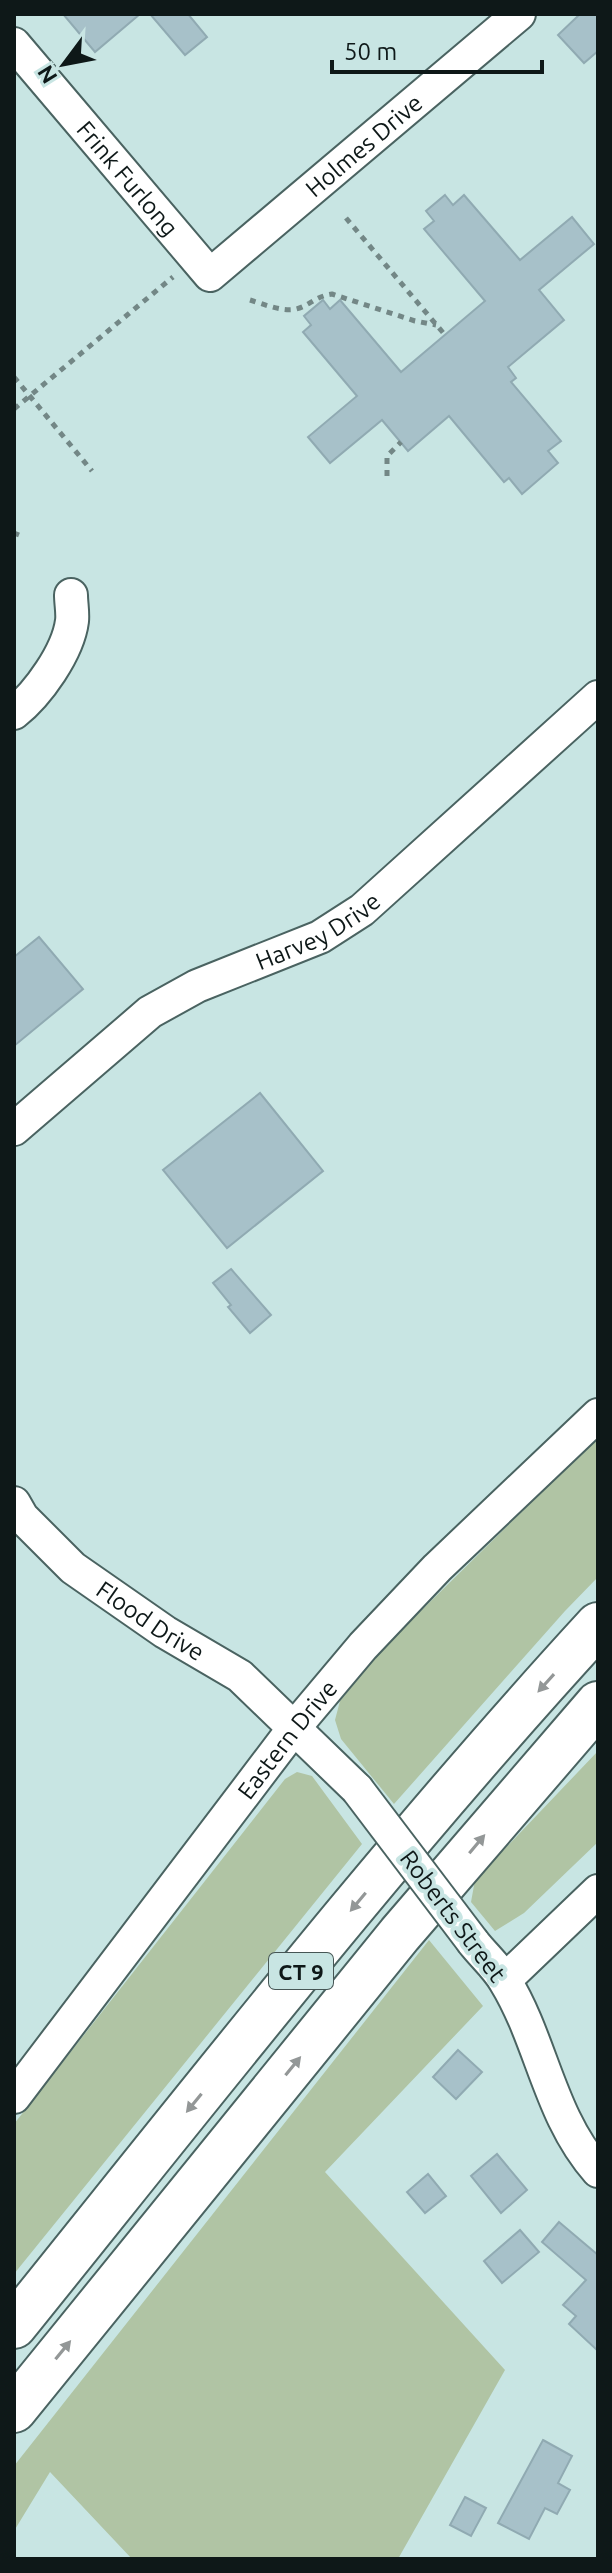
<svg xmlns="http://www.w3.org/2000/svg" width="612" height="2573" font-family="Ubuntu,sans-serif">
	<style>
		.green { fill: #b0c4a4 }
		.building { fill: #a7c1c9; stroke: #90aab2; stroke-width: 2 }
		.lines { fill: none; stroke-linecap: round; stroke-linejoin: round }
		.minor-casing { stroke: #4a6361; stroke-width: 36 }
		.motorway-casing { stroke: #4a6361; stroke-width: 48 }
		.path { stroke: #738786; stroke-width: 5; stroke-dasharray: 6 6; stroke-linecap: butt }
		.minor { stroke: #fff; stroke-width: 32 }
		.motorway { stroke: #fff; stroke-width: 44 }
		.minor-bridge-casing { stroke: #4a6361; stroke-width: 36; stroke-linecap: butt }
		.minor-bridge { stroke: #fff; stroke-width: 32 }
		.oneway { fill: #939797 }
		.labels { text-anchor: middle; dominant-baseline: central; stroke-width: 8; stroke-linejoin: round; paint-order: stroke }
		.shield { fill: #c8e5e3; stroke: #465655; stroke-width: 2 }
		.shield-label { font-size: 22px; font-weight: bold; fill: #0e1818 }
		.street-label { font-size: 24px; fill: #0e1818; stroke: #c8e5e3 }
	</style>
	<rect width="100%" height="100%" fill="#c8e5e3"/>
	<path class="green" d="M598,1437V1577L565,1611L394,1804L341,1739L335,1720L340,1701L382,1649Z
		M598,1751V1842L524,1913L495,1931L471,1902L475,1880Z
		M297,1772L312,1776L362,1844L14,2274V2124L285,1779Z
		M429,1940L483,2006L325,2172L505,2370L398,2559H132L50,2472L14,2531V2466Z"/>
	<path class="building" d="M63,14H140L95,52Z
		M150,14H188L207,37L185,55Z
		M580,14H598V51L584,63L558,35Z
		M445,195L453,205L464,195L520,260L572,217L594,244L539,290L564,320L508,367L516,378L511,382L561,441L548,451L558,463L522,494L509,478L504,482L449,416L408,451L382,420L330,463L308,437L357,396L303,332L311,325L304,316L323,300L330,309L340,300L401,372L485,301L424,229L434,221L426,211Z
		M39,937L83,989L14,1046V957Z
		M260,1093L323,1171L227,1248L163,1170Z
		M231,1269L271,1315L250,1333L228,1307L231,1305L213,1283Z
		M458,2050L482,2072L456,2099L433,2077Z
		M497,2154L527,2190L501,2213L471,2176Z
		M428,2174L446,2196L425,2213L407,2192Z
		M559,2222L598,2255V2351L569,2324L576,2316L563,2305L586,2280L542,2242Z
		M520,2230L539,2252L502,2283L484,2261Z
		M543,2440L572,2456L558,2483L570,2490L557,2514L545,2508L529,2539L498,2523Z
		M465,2497L486,2508L471,2536L450,2525Z"/>
	<g class="lines">
		<defs>
			<g id="minor">
				<path id="s1" d="M14,44L210,275L519,14"/>
				<path d="M14,713C38,694 68,652 72,621C73,613 71,603 71,595"/>
				<path id="s2" d="M14,1129L150,1012L197,986L320,937L362,910L598,697"/>
				<path id="s3" d="M14,1503L22,1517L73,1568L165,1632L240,1676L357,1789"/>
				<path d="M473,1942C483,1955 497,1967 505,1981C542,2041 549,2116 598,2171"/>
				<path d="M505,1980L598,1891"/>
				<path id="s4" d="M14,2097L294,1728L363,1646L437,1568L598,1415"/>
			</g>
			<path id="motorway" d="M14,2326C205,2089 392,1849 598,1625
				M14,2410L400,1934L598,1704"/>
		</defs>
		<use href="#minor" class="minor-casing"/>
		<use href="#motorway" class="motorway-casing"/>
		<path class="path" d="M346,218L445,335
			M250,300C263,304 282,312 296,309C309,306 316,296 332,294L415,321L436,325
			M14,377L92,471
			M14,409L173,277
			M387,476V456L401,442
			M14,533L19,535"/>
		<use href="#minor" class="minor"/>
		<use href="#motorway" class="motorway"/>
		<defs>
			<path id="minor-bridge" d="M357,1789L473,1942"/>
		</defs>
		<use href="#minor-bridge" class="minor-bridge-casing"/>
		<use href="#minor-bridge" class="minor-bridge"/>
	</g>
	<defs><path id="oneway-solid" d="M-6-.8H1V-3.2L6.5 0L1 3.2V.8H-6Z" transform="scale(2)"/></defs>
	<g class="oneway">
		<use href="#oneway-solid" transform="translate(546 1683) rotate(132)"/>
		<use href="#oneway-solid" transform="translate(477 1844) rotate(-50)"/>
		<use href="#oneway-solid" transform="translate(358 1902) rotate(130)"/>
		<use href="#oneway-solid" transform="translate(293 2066) rotate(-51)"/>
		<use href="#oneway-solid" transform="translate(194 2103) rotate(129)"/>
		<use href="#oneway-solid" transform="translate(63 2350) rotate(-51)"/>
	</g>
	<g class="labels">
		<rect class="shield" x="269" y="1953" width="64" height="36" rx="6"/>
		<g class="shield-label">
			<text x="301" y="1971">CT 9</text>
		</g>
		<g class="street-label">
			<text stroke="none"><textPath href="#s1" startOffset="504">Holmes Drive</textPath></text>
			<text stroke="none"><textPath href="#s1" startOffset="176">Frink Furlong</textPath></text>
			<text stroke="none"><textPath href="#s2" startOffset="366">Harvey Drive</textPath></text>
			<text stroke="none"><textPath href="#s3" startOffset="182">Flood Drive</textPath></text>
			<text stroke="none"><textPath href="#s4" startOffset="450">Eastern Drive</textPath></text>
			<text transform="translate(453 1916) rotate(53)">Roberts Street</text>
		</g>
	</g>
	<rect width="612" height="2573" fill="none" stroke="#0e1818" stroke-width="32"/>
	<g transform="translate(64 64) rotate(238)" stroke="#c8e5e3" stroke-width="6" paint-order="stroke">
	<path d="M0-6L14 30L0 20L-14 30Z" fill="#0e1818"/>
	<text y="-12" font-size="22" font-weight="bold" text-anchor="middle" fill="#0e1818">N</text>
	</g>
	<path d="M332 60v12h210v-12" fill="none" stroke="#0e1818" stroke-width="4"/>
	<text x="344" y="60" font-size="24" fill="#0e1818" stroke="#c8e5e3" stroke-width="6" paint-order="stroke">50 m</text>
</svg>
